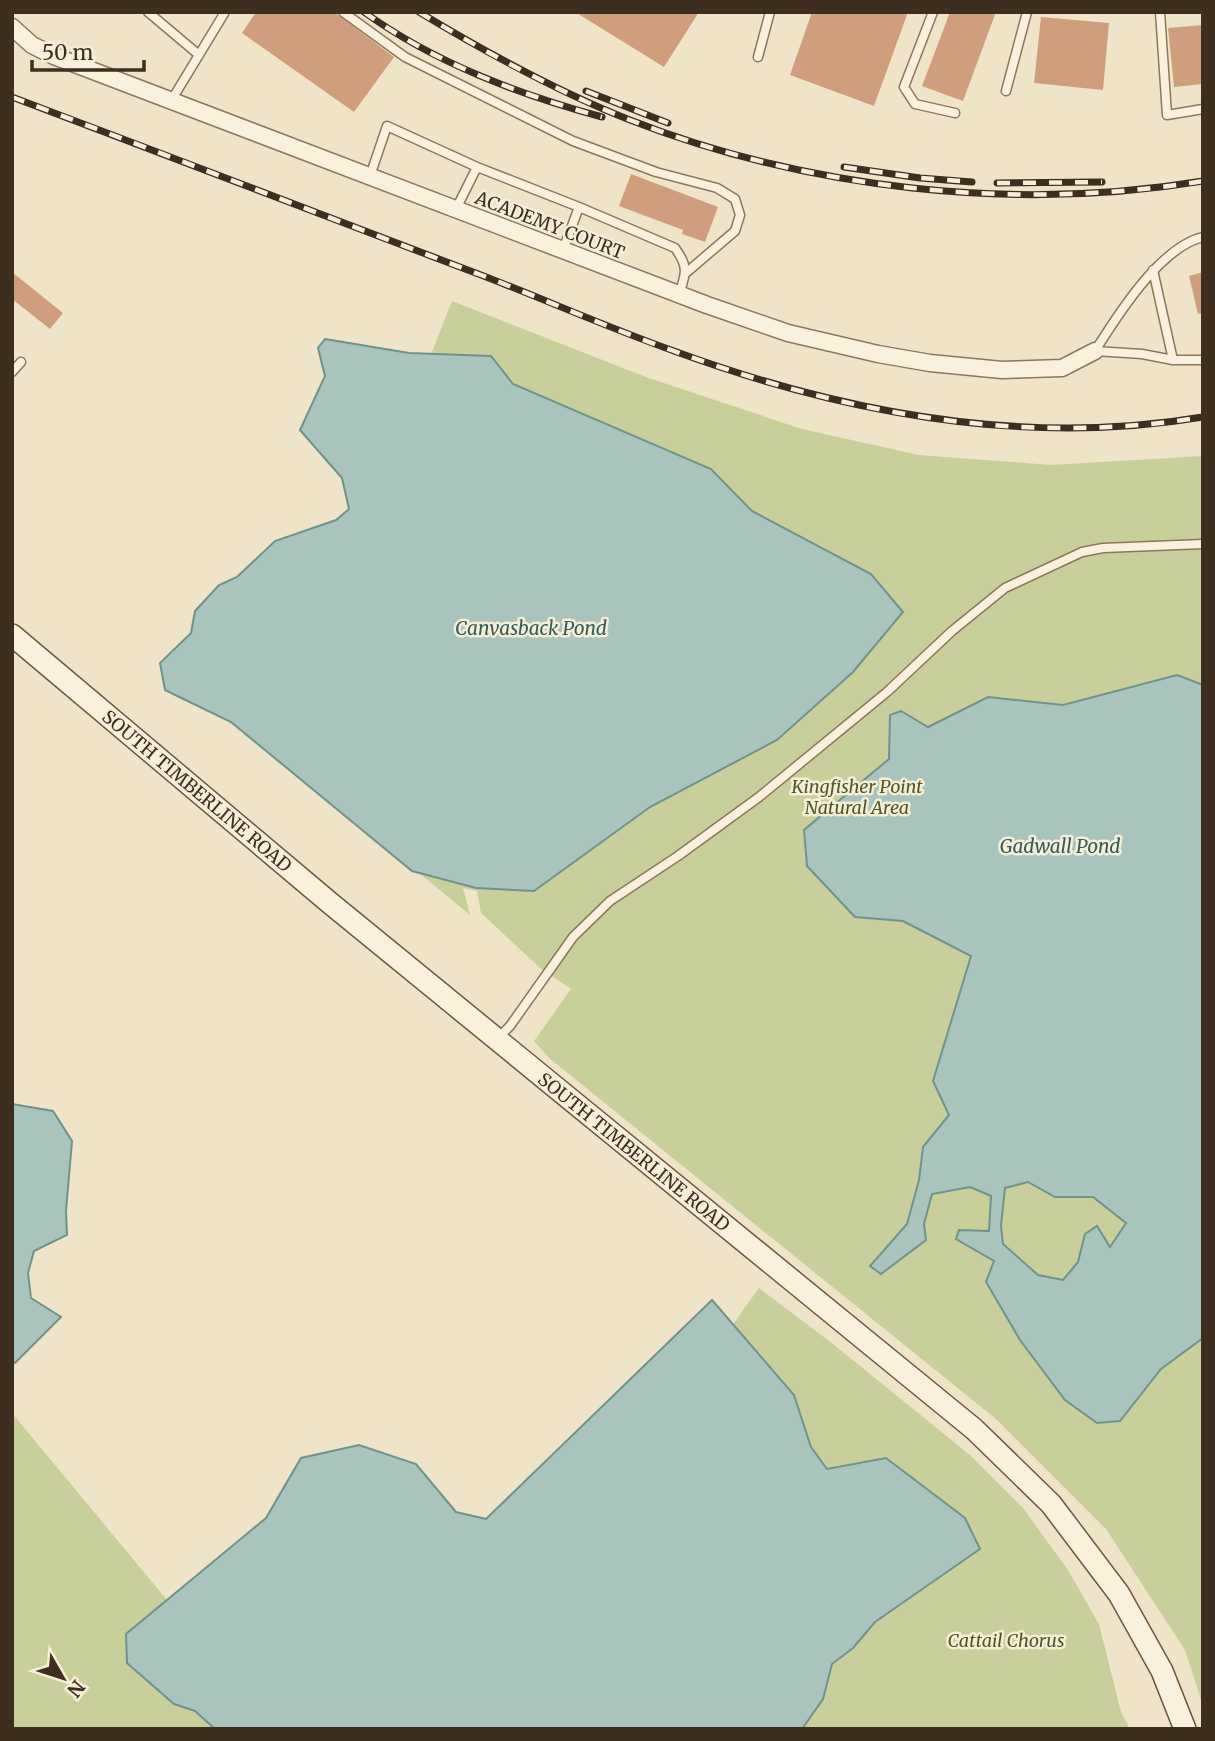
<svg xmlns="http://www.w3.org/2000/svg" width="1215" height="1741" font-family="Merriweather,serif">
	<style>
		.green { fill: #c9cf9b }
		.water { fill: #a9c4bc; stroke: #6f938a; stroke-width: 2; fill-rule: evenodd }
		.building { fill: #cf9f7d }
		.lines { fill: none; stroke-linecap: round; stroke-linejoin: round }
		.service-casing { stroke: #8d765c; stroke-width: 11 }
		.minor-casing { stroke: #8d765c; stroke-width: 19 }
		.secondary-casing { stroke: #6f573f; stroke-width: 24 }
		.service { stroke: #faf1dc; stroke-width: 8 }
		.minor { stroke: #faf1dc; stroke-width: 16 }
		.secondary { stroke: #faf1dc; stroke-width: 21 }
		.rail-casing { stroke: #3d2e20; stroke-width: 7 }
		.rail { stroke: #f7eed8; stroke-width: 4.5; stroke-dasharray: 13; stroke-linecap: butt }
		.labels { text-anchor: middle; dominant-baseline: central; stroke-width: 5; stroke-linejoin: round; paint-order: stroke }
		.street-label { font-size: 18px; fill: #3d2e20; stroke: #f7eed8 }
		.park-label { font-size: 18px; font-style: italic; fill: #4d5a26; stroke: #f7eed8 }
		.water-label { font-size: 19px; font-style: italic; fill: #2f5d5a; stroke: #f7eed8 }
	</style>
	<rect width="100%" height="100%" fill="#f0e4c8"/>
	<path class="green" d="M452,301L646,377L802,429L919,455L1051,465L1203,456V1706L1185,1650L1106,1529L996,1419L549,1058L534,1041L571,989L539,967L481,913L477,891L463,888L470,915L192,686L363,526Z
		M759,1288L833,1344L970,1455L1023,1508L1068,1570L1099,1624L1121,1712L1130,1729H802L822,1699L832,1664L853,1648L875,1622L980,1549L827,1469L811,1447L794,1395L733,1324Z
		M12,1413L167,1600L126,1634L174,1704L195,1711L215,1729H12Z"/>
	<path class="water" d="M325,339L409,353L491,356L513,384L711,469L752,511L871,574L903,612L853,672L777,740L650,807L534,891L476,888L412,871L231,722L165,690L160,663L191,633L195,611L219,585L237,577L275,541L336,520L349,509L342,478L300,430L325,376L318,348Z
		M1177,675L1203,685V1338L1161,1369L1120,1421L1097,1423L1065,1400L1020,1340L986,1282L994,1261L956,1239L959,1230L989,1231L991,1196L970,1187L932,1194L924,1224L926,1240L881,1274L870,1266L907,1224L919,1180L923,1147L949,1115L933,1081L971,956L903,921L855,917L807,866L804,830L889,759L890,715L901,711L928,727L988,697L1063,705ZM1028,1182L1055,1197H1093L1126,1223L1110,1247L1097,1226L1085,1234L1078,1262L1063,1280L1038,1275L1003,1244L1001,1226L1005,1188Z
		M12,1104L53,1111L72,1141L66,1211L67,1235L34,1251L28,1273L31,1298L61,1317L15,1363L12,1361Z
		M712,1300L794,1395L811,1447L827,1469L886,1458L965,1518L980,1549L875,1622L853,1648L832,1664L823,1699L802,1729H215L195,1711L174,1704L127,1663L126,1634L266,1518L301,1458L359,1445L416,1464L456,1512L486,1519Z"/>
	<path class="building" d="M256,12H334L394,57L354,112L242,33Z
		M575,12H699L664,67Z
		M812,12H908L874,106L790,75Z
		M950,12H996L963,101L922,86Z
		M1041,17L1109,23L1103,90L1034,83Z
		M1203,25V84L1174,87L1168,28Z
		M631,174L718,207L705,242L682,234L683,230L619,206Z
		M12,272L63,313L50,329L12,299Z
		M1203,272V313L1198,314L1189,276Z"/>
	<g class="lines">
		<defs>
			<path id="service" d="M148,12L199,55
				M343,12L405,57L573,141L656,172L717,188L735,199L740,215L735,231L687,272
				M933,12L904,87L915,104L955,113
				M1160,12L1167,115L1203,109
				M758,57L770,12
				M1006,91L1027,12
				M171,101L225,12
				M477,167L579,207L563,250
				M370,176L387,126L477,167L456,209
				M579,207L675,248C689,267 686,274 679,294
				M1203,237C1160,247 1117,316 1095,351L1142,354L1173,360H1203
				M1153,270L1173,360
				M12,372L21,362
				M497,1039L510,1026L573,937L610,901L678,856L759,797L887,692L952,631L1005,588L1082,552L1103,548L1203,544"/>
			<path id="minor" d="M12,27L32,45L54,56L707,305L788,333L878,354L930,363L1002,370L1062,368L1095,351"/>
			<path id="secondary" d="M12,635L330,903L974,1429L1051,1504L1119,1594L1162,1671L1185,1729"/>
		</defs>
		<use href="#service" class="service-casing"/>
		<use href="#minor" class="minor-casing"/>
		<use href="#secondary" class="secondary-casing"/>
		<use href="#service" class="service"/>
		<use href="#minor" class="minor"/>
		<use href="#secondary" class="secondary"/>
		<defs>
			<path id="rail" d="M364,12C435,63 518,94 602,117
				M419,12C487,53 556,91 630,120C807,189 1015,212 1203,181
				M586,91L668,123
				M12,97C169,156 325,216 481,275C546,300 609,328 674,351C843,413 1023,447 1203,417
				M844,167L920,178L972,182
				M997,183L1102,182"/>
		</defs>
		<use href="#rail" class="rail-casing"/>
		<use href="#rail" class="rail"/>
	</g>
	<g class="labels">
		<g class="street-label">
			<text transform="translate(550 225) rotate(21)">ACADEMY COURT</text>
			<text transform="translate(197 791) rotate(40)">SOUTH TIMBERLINE ROAD</text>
			<text transform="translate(634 1152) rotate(39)">SOUTH TIMBERLINE ROAD</text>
		</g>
		<g class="park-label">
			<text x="857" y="786">Kingfisher Point<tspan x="857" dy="21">Natural Area</tspan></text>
			<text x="1006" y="1640">Cattail Chorus</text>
		</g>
		<g class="water-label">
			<text x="531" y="628">Canvasback Pond</text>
			<text x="1060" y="846">Gadwall Pond</text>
		</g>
	</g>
	<rect width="1215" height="1741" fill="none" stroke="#3d2e20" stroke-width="28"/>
	<g transform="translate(63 1678) rotate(129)" stroke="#f7eed8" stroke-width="5" paint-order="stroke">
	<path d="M0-5L12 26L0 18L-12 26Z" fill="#3d2e20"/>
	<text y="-10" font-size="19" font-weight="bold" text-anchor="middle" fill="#3d2e20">N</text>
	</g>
	<path d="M32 60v10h112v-10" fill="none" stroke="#3d2e20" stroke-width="3.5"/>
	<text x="42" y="60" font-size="21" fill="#3d2e20" stroke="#f7eed8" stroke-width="5" paint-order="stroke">50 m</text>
</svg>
